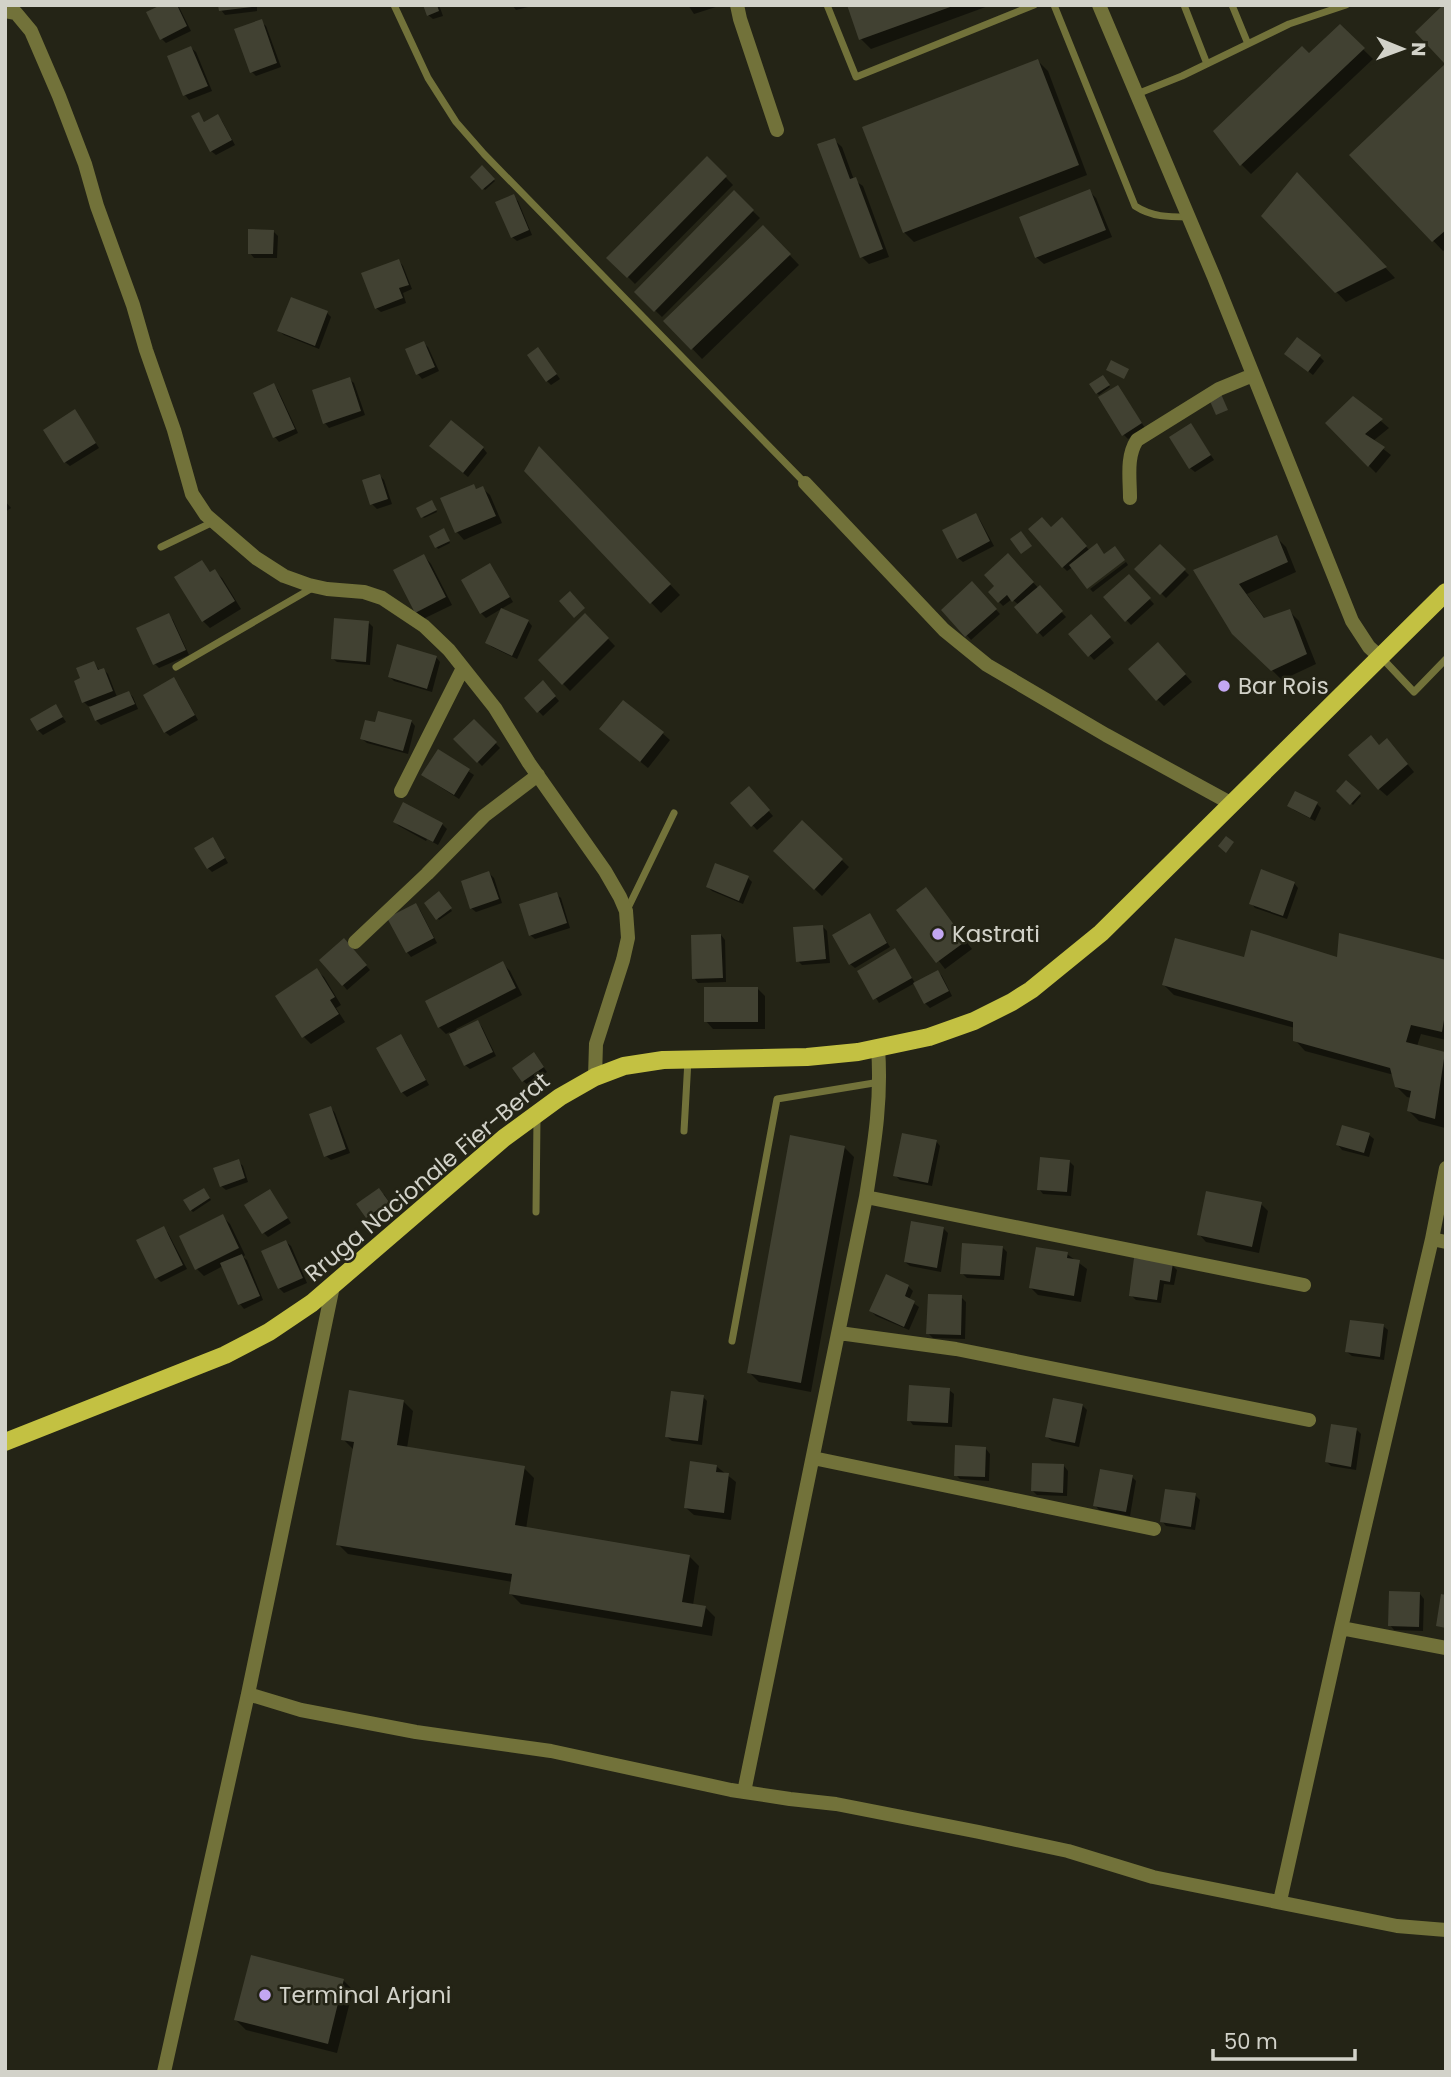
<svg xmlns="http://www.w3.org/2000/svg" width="1451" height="2077" font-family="Poppins,sans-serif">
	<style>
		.shadow { fill: #0007 }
		.building { fill: #414132 }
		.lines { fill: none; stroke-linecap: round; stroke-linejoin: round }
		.lane { stroke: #72723a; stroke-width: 7 }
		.street { stroke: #72723a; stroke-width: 14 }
		.primary { stroke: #c3c142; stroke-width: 18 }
		.poi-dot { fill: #c3a7f2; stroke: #242416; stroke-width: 2.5 }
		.labels { text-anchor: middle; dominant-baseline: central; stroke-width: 5; stroke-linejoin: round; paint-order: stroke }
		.poi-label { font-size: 23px; fill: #d2d2c9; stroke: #242416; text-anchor: start }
		.street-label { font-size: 23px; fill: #d2d2c9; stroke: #242416 }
	</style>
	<rect width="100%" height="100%" fill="#242416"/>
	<path class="shadow" d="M164,5H178L191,31L166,43L161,38Z
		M220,5H257V11L225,15L221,10Z
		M425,5H439L443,16L433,19L428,15Z
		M512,5H536L516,10Z
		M688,5H722L694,14Z
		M848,5H991L871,49L861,39Z
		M261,22L266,26L281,67L256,76L252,72Z
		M1340,27L1373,59L1251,174L1241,164L1309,56Z
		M191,48L196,52L212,91L189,100L185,95Z
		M1038,61L1048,71L1087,175L914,242L904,232Z
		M1446,66V249L1443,251L1352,155Z
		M199,114L205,123L218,116L222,121L235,145L216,155L211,151Z
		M834,140L842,147L854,180L863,186L889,257L869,264L862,257Z
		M707,158L733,185L635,284L609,258Z
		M482,168L495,181L485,190L473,177Z
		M1307,184L1395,278L1346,302L1263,215Z
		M1089,191L1096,198L1112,237L1044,264L1036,257Z
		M734,193L760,218L662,317L636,292Z
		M513,196L518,201L532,235L517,241L512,237Z
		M763,227L799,265L702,359L666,321Z
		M273,231L278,236L277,258H254L250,253Z
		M399,261L403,266L412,289L403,293L406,303L381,312L376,308Z
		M327,313L331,317L319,349L284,335L279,331Z
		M423,343L428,347L439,371L422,379L418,374Z
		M542,354L560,379L551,385L547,381Z
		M1320,357L1324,361L1313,375L1291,358Z
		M349,379L354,383L365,415L329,428L325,423Z
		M1105,379L1110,387L1099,395L1097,393Z
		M274,385L278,390L298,433L279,442L275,437L255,394Z
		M1118,387L1145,428L1128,439L1124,435Z
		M1354,398L1389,428L1373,441L1391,455L1376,473L1327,424Z
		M75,411L99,448L70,466L65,462Z
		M1191,425L1214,460L1195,472L1190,468Z
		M483,448L487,453L468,477L436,451Z
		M540,448L680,595L661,613L526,471Z
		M380,476L384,480L392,504L377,509L372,504Z
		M473,486L477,490L482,488L490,495L502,523L464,540L457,532Z
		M5,501L11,508L5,512Z
		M434,504L437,512L424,518L422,516Z
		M976,515L980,520L994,546L963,562L958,558Z
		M1066,524L1090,551L1105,555L1119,553L1073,567L1067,571L1063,567L1051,529Z
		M445,532L450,543L438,549L431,537Z
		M1276,537L1286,547L1296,572L1247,594L1265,619L1289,611L1299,621L1316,664L1282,680L1234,633L1195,570Z
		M1160,546L1189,575L1166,598L1137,569Z
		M424,556L431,564L452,605L423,619L416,612Z
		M1008,556L1066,617L1043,637L1016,607L1019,605L1012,599L1003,606L990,592L997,587Z
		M202,562L211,573L214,571L222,578L241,609L210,628L203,621Z
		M1126,562L1128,565L1093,592L1090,589Z
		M490,565L494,570L513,602L486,618L481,613L463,580Z
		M1128,576L1154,604L1131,625L1105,597Z
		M972,584L1000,614L971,640L943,610Z
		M168,615L173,620L189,655L159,668L155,664Z
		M585,615L615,646L570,691L540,660Z
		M1095,620L1114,643L1094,660L1070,634Z
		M528,621L532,626L517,659L492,647L487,643Z
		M369,623L373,627L370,665L337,662L332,658Z
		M1165,652L1192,682L1164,706L1157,699Z
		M436,657L440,662L432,692L394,681L390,677Z
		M94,663L100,671L104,670L108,674L117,697L129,693L133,697L138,709L101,725L96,720L90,706H88L84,702L82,679Z
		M174,680L178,684L198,720L170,736L165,732Z
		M543,683L559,701L543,716L526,698Z
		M56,707L66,722L43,735L38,730Z
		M411,721L415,726L408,754L367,743L362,739L376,725Z
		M474,721L500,748L482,766L456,739Z
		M662,733L670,740L648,768L609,736Z
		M1379,747L1394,748L1414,772L1387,796L1379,789Z
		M438,751L474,775L459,799L428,779Z
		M1347,782L1361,796L1353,805L1338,791Z
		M749,789L773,816L757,830L732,803Z
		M1317,804L1321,808L1315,821L1294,810L1290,806Z
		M395,822L442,824L447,829L438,845L427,839L426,841L399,826Z
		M802,822L849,867L822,896L775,851Z
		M217,844L228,863L212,872L208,868Z
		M489,873L494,878L502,903L476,912L471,908Z
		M748,878L752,882L743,904L712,891L708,887Z
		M1294,883L1298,888L1287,919L1255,908L1251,903Z
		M926,890L972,949L945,969L899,910Z
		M439,894L452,911L439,920L426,903Z
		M556,894L561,898L570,928L535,939L530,935Z
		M415,906L420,910L437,943L411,957L407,952Z
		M870,915L890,947L855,968L850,964Z
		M823,927L827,931L830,963L802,965L798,961Z
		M721,935L725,940L726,982L698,983L694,978Z
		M348,945L370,970L347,990L343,985Z
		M895,951L915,983L879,1003L859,971Z
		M1246,959L1446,962V1040L1421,1034L1417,1046L1446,1055L1445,1128L1419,1121L1409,1111L1412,1098L1407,1097L1396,1086L1394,1075L1305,1051L1295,1040V1028L1174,995L1164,985Z
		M503,964L510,971L522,995L456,1029L458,1032L478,1022L482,1027L496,1056L470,1069L465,1065L450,1032L446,1034L439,1027Z
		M316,970L324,977L341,1005L336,1008L345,1022L311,1044L304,1037Z
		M938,972L942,976L952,996L930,1008L925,1003Z
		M758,989L765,996V1029H713L706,1021Z
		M401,1037L405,1041L429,1085L407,1097L402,1092L378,1049Z
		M538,1059L547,1072L528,1085L523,1081Z
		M331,1108L335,1113L350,1153L331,1160L326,1156Z
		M1369,1135L1374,1139L1369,1157L1342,1150L1338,1145Z
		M936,1141L940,1146L932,1186L900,1180L895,1175Z
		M844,1147L854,1157L811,1392L759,1382L749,1372Z
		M238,1161L243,1166L248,1182L226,1190L221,1186Z
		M1069,1161L1074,1166L1071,1196L1043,1194L1039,1189Z
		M205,1191L211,1200L193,1212L191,1210Z
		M270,1191L291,1223L268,1237L264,1233Z
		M384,1194L392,1207L372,1222L359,1204Z
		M1261,1204L1268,1211L1259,1253L1206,1242L1199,1234Z
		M223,1217L230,1224L245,1255L243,1257L247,1260L263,1300L244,1309L240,1304L223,1266L204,1276L197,1269Z
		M943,1228L948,1233L941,1272L910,1266L905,1262Z
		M164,1229L168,1233L187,1269L161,1282L157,1278Z
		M286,1242L291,1246L307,1283L284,1293L279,1288Z
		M1002,1247L1007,1252L1004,1280L967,1278L962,1273Z
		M1067,1254L1087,1269L1081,1302L1038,1295L1031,1288Z
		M1172,1265L1177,1270L1174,1285L1164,1284L1161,1303L1136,1300L1131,1295Z
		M908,1286L913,1291L909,1300L919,1307L909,1330L876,1316L871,1311Z
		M961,1297L966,1302L965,1339L933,1338L928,1333Z
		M1383,1326L1388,1330L1384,1360L1352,1356L1347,1352Z
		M949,1390L954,1394L952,1427L913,1425L909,1420Z
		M703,1397L707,1401L702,1445L672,1441L667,1437Z
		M403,1401L413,1411L407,1448L524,1468L534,1478L526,1529L689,1556L699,1566L693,1605L705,1607L715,1617L712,1636L521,1604L511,1594L513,1582L348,1554L338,1544L354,1450L343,1439Z
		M1082,1405L1087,1410L1079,1447L1052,1441L1047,1437Z
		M1357,1430L1361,1434L1356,1470L1331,1466L1327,1462Z
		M986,1449L990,1454L989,1481L960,1479L956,1475Z
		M716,1466L736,1482L731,1520L694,1515L686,1508Z
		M1064,1466L1068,1471L1067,1496L1037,1495L1032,1490Z
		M1132,1477L1136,1481L1130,1516L1099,1510L1095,1505Z
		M1195,1495L1200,1500L1195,1530L1166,1526L1162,1521Z
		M1420,1594L1424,1599L1423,1631L1394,1630L1390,1625Z
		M343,1980L353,1990L337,2053L246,2030L236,2020Z"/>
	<path class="building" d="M161,5H177L187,26L160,40L146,12Z
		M218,5H252V7L219,11Z
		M423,5H437L439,11L427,16Z
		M847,5H953V6L859,40Z
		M1443,5H1446V230L1432,242L1349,155L1445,64L1415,32Z
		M262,19L277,63L250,73L234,29Z
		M1340,24L1365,48L1240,166L1213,131L1302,46L1309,53Z
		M191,46L208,86L183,96L167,56Z
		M1038,59L1079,165L903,233L862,127Z
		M199,112L204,122L218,114L232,140L210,152L191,116Z
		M835,138L850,179L856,177L883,249L860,258L817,144Z
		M707,156L727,176L627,278L606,258Z
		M482,165L495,179L482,190L470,177Z
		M1297,172L1387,267L1335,293L1261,216Z
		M1090,189L1106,230L1035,258L1019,217Z
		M734,190L754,210L654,312L634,292Z
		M514,194L529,230L511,238L495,202Z
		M763,225L791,254L691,350L663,321Z
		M248,229L274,230L273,254H248Z
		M399,259L409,285L399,288L403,298L375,309L361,273Z
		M291,297L328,311L315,346L277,331Z
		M1297,337L1321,355L1308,372L1284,354Z
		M424,341L435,367L416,375L405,349Z
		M538,347L557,374L546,382L527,355Z
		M1111,360L1129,369L1124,379L1106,370Z
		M1103,375L1110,385L1096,394L1089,384Z
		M350,377L361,411L323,424L312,390Z
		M274,383L295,429L273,438L253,393Z
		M1118,385L1142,423L1122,436L1098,397Z
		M1221,394L1228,410L1216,415L1209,399Z
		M1353,396L1383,419L1365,434L1385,447L1368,467L1325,423Z
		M75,409L96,443L64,463L43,430Z
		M451,420L484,447L463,473L429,446Z
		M1191,423L1211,455L1189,469L1169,437Z
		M539,446L671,584L650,604L524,471Z
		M380,474L388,499L370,505L362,480Z
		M474,484L476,489L483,486L496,516L455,533L440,498Z
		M432,500L437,510L421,518L416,508Z
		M976,513L990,541L957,559L942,530Z
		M1042,517L1051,527L1062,517L1087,546L1062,568L1028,529Z
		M444,528L450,541L435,548L429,536Z
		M1021,531L1032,546L1021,554L1010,539Z
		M1277,535L1288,562L1239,584L1264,618L1290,609L1307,654L1271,671L1232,634L1193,570Z
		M1097,543L1104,554L1115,546L1125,560L1087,589L1069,565Z
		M1160,544L1186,569L1160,595L1134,569Z
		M1008,553L1034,582L1012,602L1007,595L998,603L988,592L994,586L984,575Z
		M424,554L446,597L415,613L393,570Z
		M202,560L210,572L215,569L235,601L202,622L174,577Z
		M490,563L510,597L480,614L461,580Z
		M1129,574L1151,598L1125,622L1103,597Z
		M972,581L997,609L965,637L941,610Z
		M1040,585L1063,611L1037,634L1014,607Z
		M570,591L585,608L574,618L559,601Z
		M501,608L529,620L512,656L485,643Z
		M169,613L186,650L153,665L136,628Z
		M585,613L609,638L562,685L538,660Z
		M1091,614L1111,637L1088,657L1068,634Z
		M334,618L369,621L366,662L331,659Z
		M1158,642L1186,674L1156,701L1128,669Z
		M397,644L437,656L427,689L388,677Z
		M94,661L98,670L104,668L113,691L82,703L74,681L80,678L76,668Z
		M174,677L195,715L164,733L143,695Z
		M543,680L556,696L537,713L524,698Z
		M129,691L135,704L95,721L89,707Z
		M623,700L664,732L640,762L599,729Z
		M56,704L63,717L37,731L30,719Z
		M378,711L412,720L403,751L360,739L365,720L375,722Z
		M474,719L497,742L477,763L453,739Z
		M1371,735L1379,745L1387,738L1408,764L1378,790L1348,755Z
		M438,749L470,769L454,795L421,775Z
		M1346,780L1361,793L1350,805L1336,791Z
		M749,786L770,810L751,827L730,803Z
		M1295,791L1318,802L1310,818L1287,806Z
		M403,802L443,823L433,842L393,822Z
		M802,820L843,859L814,890L773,851Z
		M1226,836L1234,842L1226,853L1218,846Z
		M213,837L225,858L207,869L194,848Z
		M715,863L749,876L739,901L706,887Z
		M1261,869L1295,882L1283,916L1249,904Z
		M489,871L499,899L470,909L461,881Z
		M926,887L966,941L936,963L896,910Z
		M439,891L452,908L436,920L424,903Z
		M557,892L567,923L529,936L519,904Z
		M416,903L434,938L406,953L387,918Z
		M870,913L887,943L849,965L832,935Z
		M823,925L826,959L796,962L793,927Z
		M1251,930L1337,957L1339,933L1446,960V1008L1442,1032L1411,1025L1406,1042L1445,1052L1435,1119L1407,1111L1411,1091L1395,1087L1390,1068L1293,1041V1022L1162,985L1175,938L1244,957Z
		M721,934L723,978L692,979L691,935Z
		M344,938L367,965L342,986L319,960Z
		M895,948L912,978L873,1000L857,971Z
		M503,961L516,988L438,1028L425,1001Z
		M317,968L335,997L330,1000L339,1014L302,1038L275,996Z
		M938,970L949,991L924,1004L913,983Z
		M704,987H758V1022H704Z
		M478,1020L493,1052L464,1066L449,1034Z
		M401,1034L426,1080L401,1093L376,1048Z
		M534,1052L544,1067L522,1082L512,1068Z
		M331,1106L346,1149L324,1157L309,1114Z
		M1342,1125L1370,1133L1364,1153L1336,1145Z
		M902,1133L937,1140L928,1183L893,1176Z
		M790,1135L845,1146L801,1383L747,1373Z
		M1040,1157L1070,1160L1067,1192L1037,1190Z
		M239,1159L245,1178L220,1187L213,1168Z
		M204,1188L210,1198L190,1211L183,1200Z
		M379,1188L389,1202L366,1218L356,1204Z
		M270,1189L288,1218L262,1234L244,1205Z
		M1206,1191L1262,1202L1252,1247L1197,1235Z
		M223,1214L239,1248L195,1270L179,1236Z
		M911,1221L944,1227L937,1268L904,1262Z
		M164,1226L183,1265L155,1279L136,1240Z
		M286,1240L303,1278L278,1289L261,1251Z
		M962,1243L1003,1246L1000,1276L960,1274Z
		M1036,1247L1068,1252L1067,1258L1080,1260L1074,1296L1029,1288Z
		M242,1254L260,1296L238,1305L220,1263Z
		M1134,1258L1173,1263L1170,1282L1160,1280L1157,1300L1129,1296Z
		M886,1274L909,1285L905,1296L915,1301L904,1327L869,1311Z
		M928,1294L962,1295L961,1335L926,1334Z
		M1350,1320L1384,1324L1380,1357L1345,1352Z
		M909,1385L950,1388L948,1423L907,1421Z
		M349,1390L404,1400L397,1445L525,1466L515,1525L690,1555L682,1602L706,1606L702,1627L509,1594L512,1574L336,1545L354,1442L341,1440Z
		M671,1391L704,1395L698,1441L665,1437Z
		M1053,1398L1083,1404L1075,1443L1045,1437Z
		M1331,1424L1357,1428L1351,1467L1325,1462Z
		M955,1445L986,1447L985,1477L954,1476Z
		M690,1461L717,1465L716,1472L729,1473L724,1513L684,1508Z
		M1032,1463L1064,1464L1063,1493L1031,1491Z
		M1100,1469L1133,1475L1126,1512L1093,1506Z
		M1165,1489L1196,1493L1191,1527L1160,1522Z
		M1389,1591L1420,1592L1419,1627L1388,1626Z
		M1441,1594L1446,1595V1628L1436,1626Z
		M251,1955L344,1979L328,2044L234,2020Z"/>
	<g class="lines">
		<path class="lane" d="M394,5L428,78L456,122L484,154L805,483
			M827,5L856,77L1034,5
			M1054,5L1135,206C1152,217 1168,217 1188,217
			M1184,5L1207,64
			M1232,5L1248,44
			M1137,94L1182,76L1289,24L1346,5
			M161,547L213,522
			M1381,657L1414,692L1446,659
			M176,667L314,587
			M627,910L674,813
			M684,1131L688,1060
			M536,1212L537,1117
			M732,1341L777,1099L880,1082"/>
		<path class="street" d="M737,5L740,19L777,130
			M1099,5L1214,277L1352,621L1369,647L1380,657
			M5,11L16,13L31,31L59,96L85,164L97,206L133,305L146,350L174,430L192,494L206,515L256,558L284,576L309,585L327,589L364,592L382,598L424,626L449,650L495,708L529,763L605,871L620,897L626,911L628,938L623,960L596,1044L595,1077
			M805,483L944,630L987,665L1106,735L1232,804
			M1130,498C1130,478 1126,457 1137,440L1219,389L1253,375
			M401,791L463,668
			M355,942L427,874L484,816L538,775
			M866,1197L1304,1285
			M1432,1239L1446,1242
			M839,1333L956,1349L1309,1420
			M813,1458L1154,1529
			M1341,1628L1446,1648
			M248,1694L301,1710L416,1732L551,1751L731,1790L790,1799L836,1804L979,1832L1068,1851L1153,1877L1397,1926L1446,1930
			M744,1792L866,1197C874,1146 882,1101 878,1048
			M1280,1901L1341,1628L1432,1239L1446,1168
			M164,2072L248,1694L333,1286"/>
		<path class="primary" d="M5,1442L225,1355L269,1332L312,1303L504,1138L560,1097L595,1077L624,1066L663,1060L807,1057L858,1052L929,1037L974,1021L1012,1002L1031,990L1101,933L1446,592"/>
	</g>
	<g class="poi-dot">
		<circle cx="1224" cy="686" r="7"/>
		<circle cx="938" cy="934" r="7"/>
		<circle cx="265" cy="1995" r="7"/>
	</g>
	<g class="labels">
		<g class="poi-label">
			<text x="1238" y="686">Bar Rois</text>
			<text x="952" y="934">Kastrati</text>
			<text x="279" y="1995">Terminal Arjani</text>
		</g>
		<g class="street-label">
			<text transform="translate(427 1177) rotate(-40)">Rruga Nacionale Fier-Berat</text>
		</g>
	</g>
	<rect width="1451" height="2077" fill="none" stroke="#d2d2c9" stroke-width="14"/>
	<g transform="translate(1402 49) rotate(91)" stroke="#242416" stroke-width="5" paint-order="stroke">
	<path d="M0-5L12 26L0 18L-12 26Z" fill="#d2d2c9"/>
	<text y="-10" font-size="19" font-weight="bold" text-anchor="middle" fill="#d2d2c9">N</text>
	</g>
	<path d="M1213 2049v10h142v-10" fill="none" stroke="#d2d2c9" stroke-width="3.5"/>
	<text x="1224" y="2049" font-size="21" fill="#d2d2c9" stroke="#242416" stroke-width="5" paint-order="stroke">50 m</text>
</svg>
